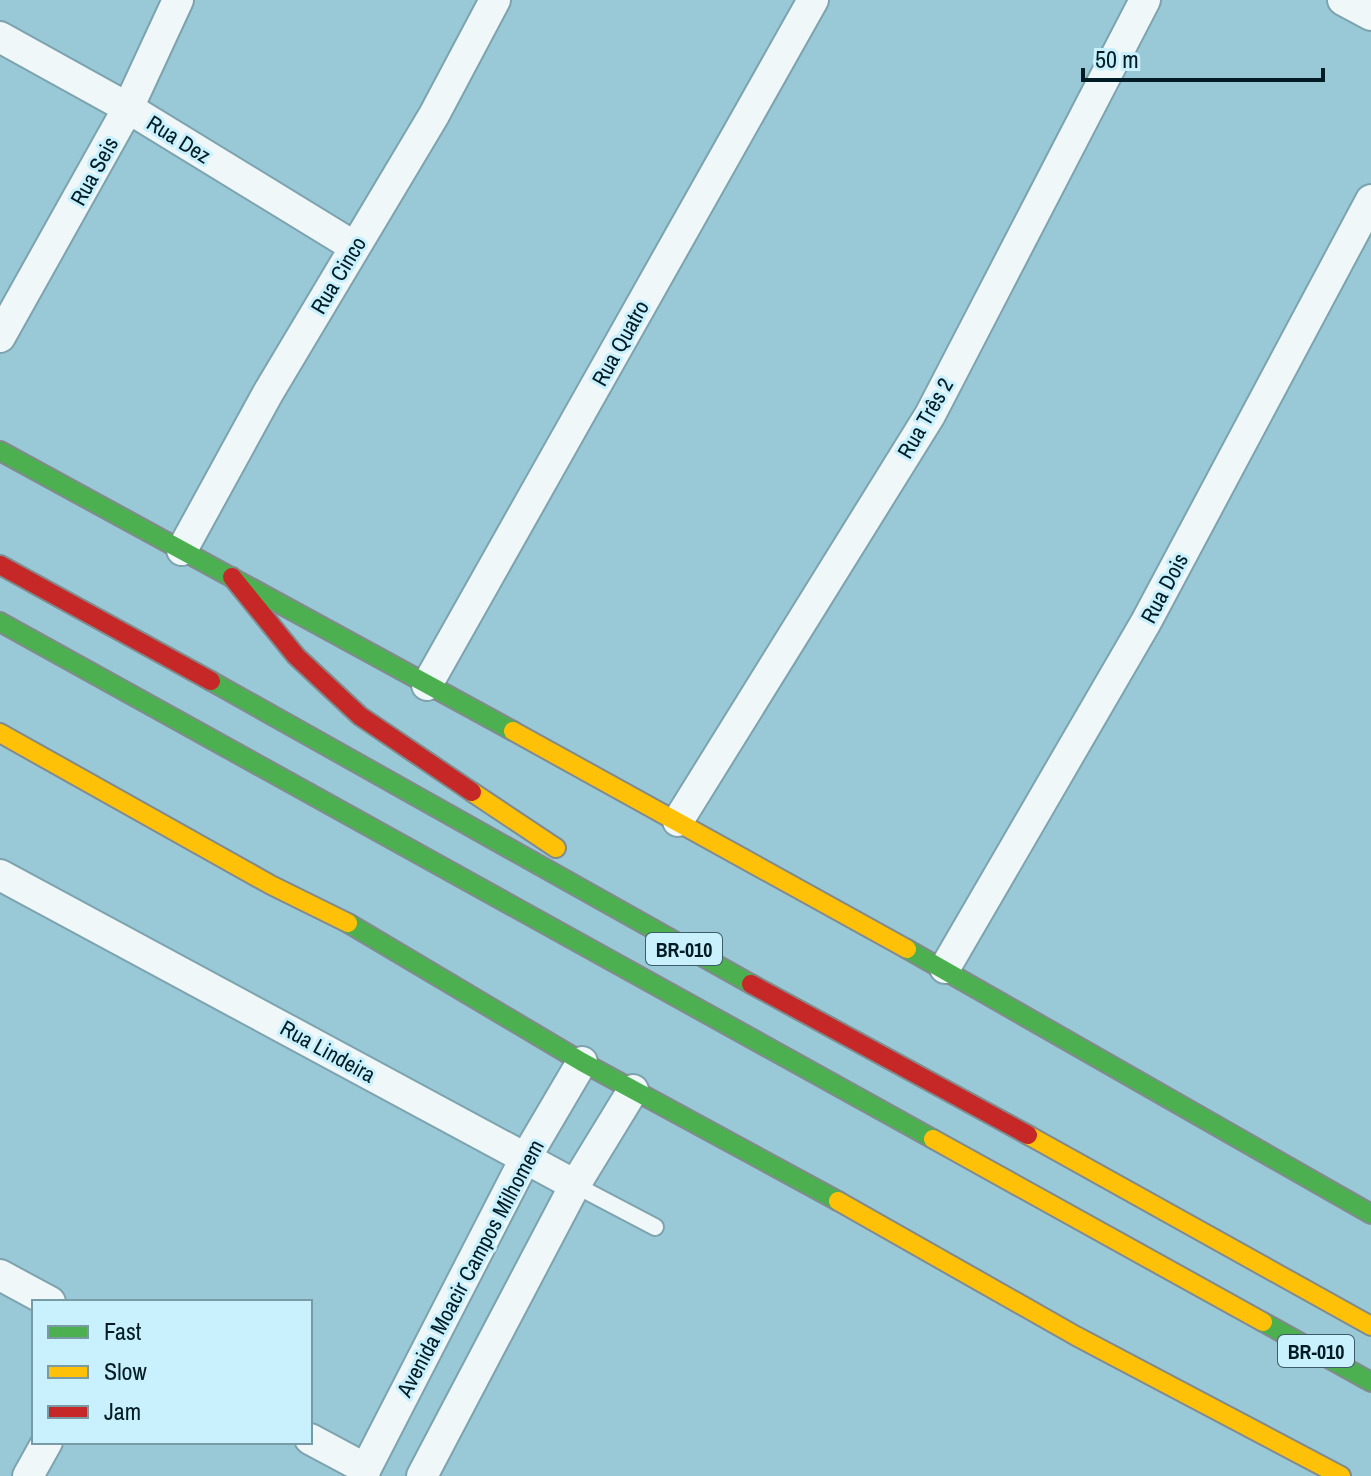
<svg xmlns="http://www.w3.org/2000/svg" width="1371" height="1476" font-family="'Archivo Narrow',sans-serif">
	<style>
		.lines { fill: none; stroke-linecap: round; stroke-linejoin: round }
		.lane-casing { stroke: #7da3af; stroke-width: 20 }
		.street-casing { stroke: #7da3af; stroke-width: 34 }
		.fast-casing { stroke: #818b8d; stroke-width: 22 }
		.slow-casing { stroke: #818b8d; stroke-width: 22 }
		.jam-casing { stroke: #818b8d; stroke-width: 22 }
		.lane { stroke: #f0f7f9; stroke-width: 16 }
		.street { stroke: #f0f7f9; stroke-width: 30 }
		.fast { stroke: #4caf50; stroke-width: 18 }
		.slow { stroke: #ffc107; stroke-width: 18 }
		.jam { stroke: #c62828; stroke-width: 18 }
		.labels { text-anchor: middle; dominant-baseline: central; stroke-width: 6; stroke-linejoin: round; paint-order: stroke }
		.shield { fill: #c8f0fd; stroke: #3d5c65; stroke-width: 2 }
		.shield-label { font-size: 20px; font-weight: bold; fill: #011c24 }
		.street-label { font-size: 22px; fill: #011c24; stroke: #c8f0fd }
	</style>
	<rect width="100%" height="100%" fill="#99c8d7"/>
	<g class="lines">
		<defs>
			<path id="lane" d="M575,1185L655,1227"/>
			<path id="street" d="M1343,0L1371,15
				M0,37L128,108L355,247
				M0,337L128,108L178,0
				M182,550L268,393L434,115L495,0
				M427,685L813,0
				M678,821L930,415L1145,0
				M0,875L575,1185
				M945,968L1146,622L1371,200
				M0,1275L50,1302
				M310,1439L366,1469
				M28,1476L47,1442
				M362,1476L525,1159L582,1062
				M422,1476L575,1185L633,1090"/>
			<path id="fast" d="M0,451L513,731
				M0,622L933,1139
				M211,681L751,984
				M348,923L582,1062L838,1201
				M907,949L1371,1214
				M1263,1322L1371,1382"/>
			<path id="slow" d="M513,731L907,949
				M0,733L271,885L348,923
				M472,792L556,848
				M1028,1135L1371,1326
				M933,1139L1263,1322
				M838,1201L1076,1336L1341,1476"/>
			<path id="jam" d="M0,565L211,681
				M232,577L296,656L360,716L472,792
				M751,984L1028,1135"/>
		</defs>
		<use href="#lane" class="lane-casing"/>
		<use href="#street" class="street-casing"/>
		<use href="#fast" class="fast-casing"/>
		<use href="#slow" class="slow-casing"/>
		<use href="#jam" class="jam-casing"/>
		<use href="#lane" class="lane"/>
		<use href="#street" class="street"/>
		<use href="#fast" class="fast"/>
		<use href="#slow" class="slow"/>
		<use href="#jam" class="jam"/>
	</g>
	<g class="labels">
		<g class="shield">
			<rect x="646" y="933" width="76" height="32" rx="6"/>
			<rect x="1278" y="1335" width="76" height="32" rx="6"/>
		</g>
		<g class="shield-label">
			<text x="684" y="949">BR-010</text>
			<text x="1316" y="1351">BR-010</text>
		</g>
		<g class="street-label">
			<text transform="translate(179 139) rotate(32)">Rua Dez</text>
			<text transform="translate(94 171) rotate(-61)">Rua Seis</text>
			<text transform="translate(338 275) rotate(-59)">Rua Cinco</text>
			<text transform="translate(620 343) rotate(-61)">Rua Quatro</text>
			<text transform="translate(925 418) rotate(-60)">Rua Três 2</text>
			<text transform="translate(1164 588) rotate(-62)">Rua Dois</text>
			<text transform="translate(328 1051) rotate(29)">Rua Lindeira</text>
			<text transform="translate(470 1268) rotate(-62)">Avenida Moacir Campos Milhomem</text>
		</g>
	</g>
	<rect x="32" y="1300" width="280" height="144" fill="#c8f0fd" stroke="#789ba6" stroke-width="2"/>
	<rect x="48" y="1326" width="40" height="12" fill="#4caf50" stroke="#789ba6" stroke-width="2"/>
	<text x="104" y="1340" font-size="24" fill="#011c24">Fast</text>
	<rect x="48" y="1366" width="40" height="12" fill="#ffc107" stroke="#789ba6" stroke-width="2"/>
	<text x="104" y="1380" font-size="24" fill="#011c24">Slow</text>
	<rect x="48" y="1406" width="40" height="12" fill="#c62828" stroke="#789ba6" stroke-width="2"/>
	<text x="104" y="1420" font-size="24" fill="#011c24">Jam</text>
	<path d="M1083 68v12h240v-12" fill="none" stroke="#011c24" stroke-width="4"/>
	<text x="1095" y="68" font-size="24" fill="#011c24" stroke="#c8f0fd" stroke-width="6" paint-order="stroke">50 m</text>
</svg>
